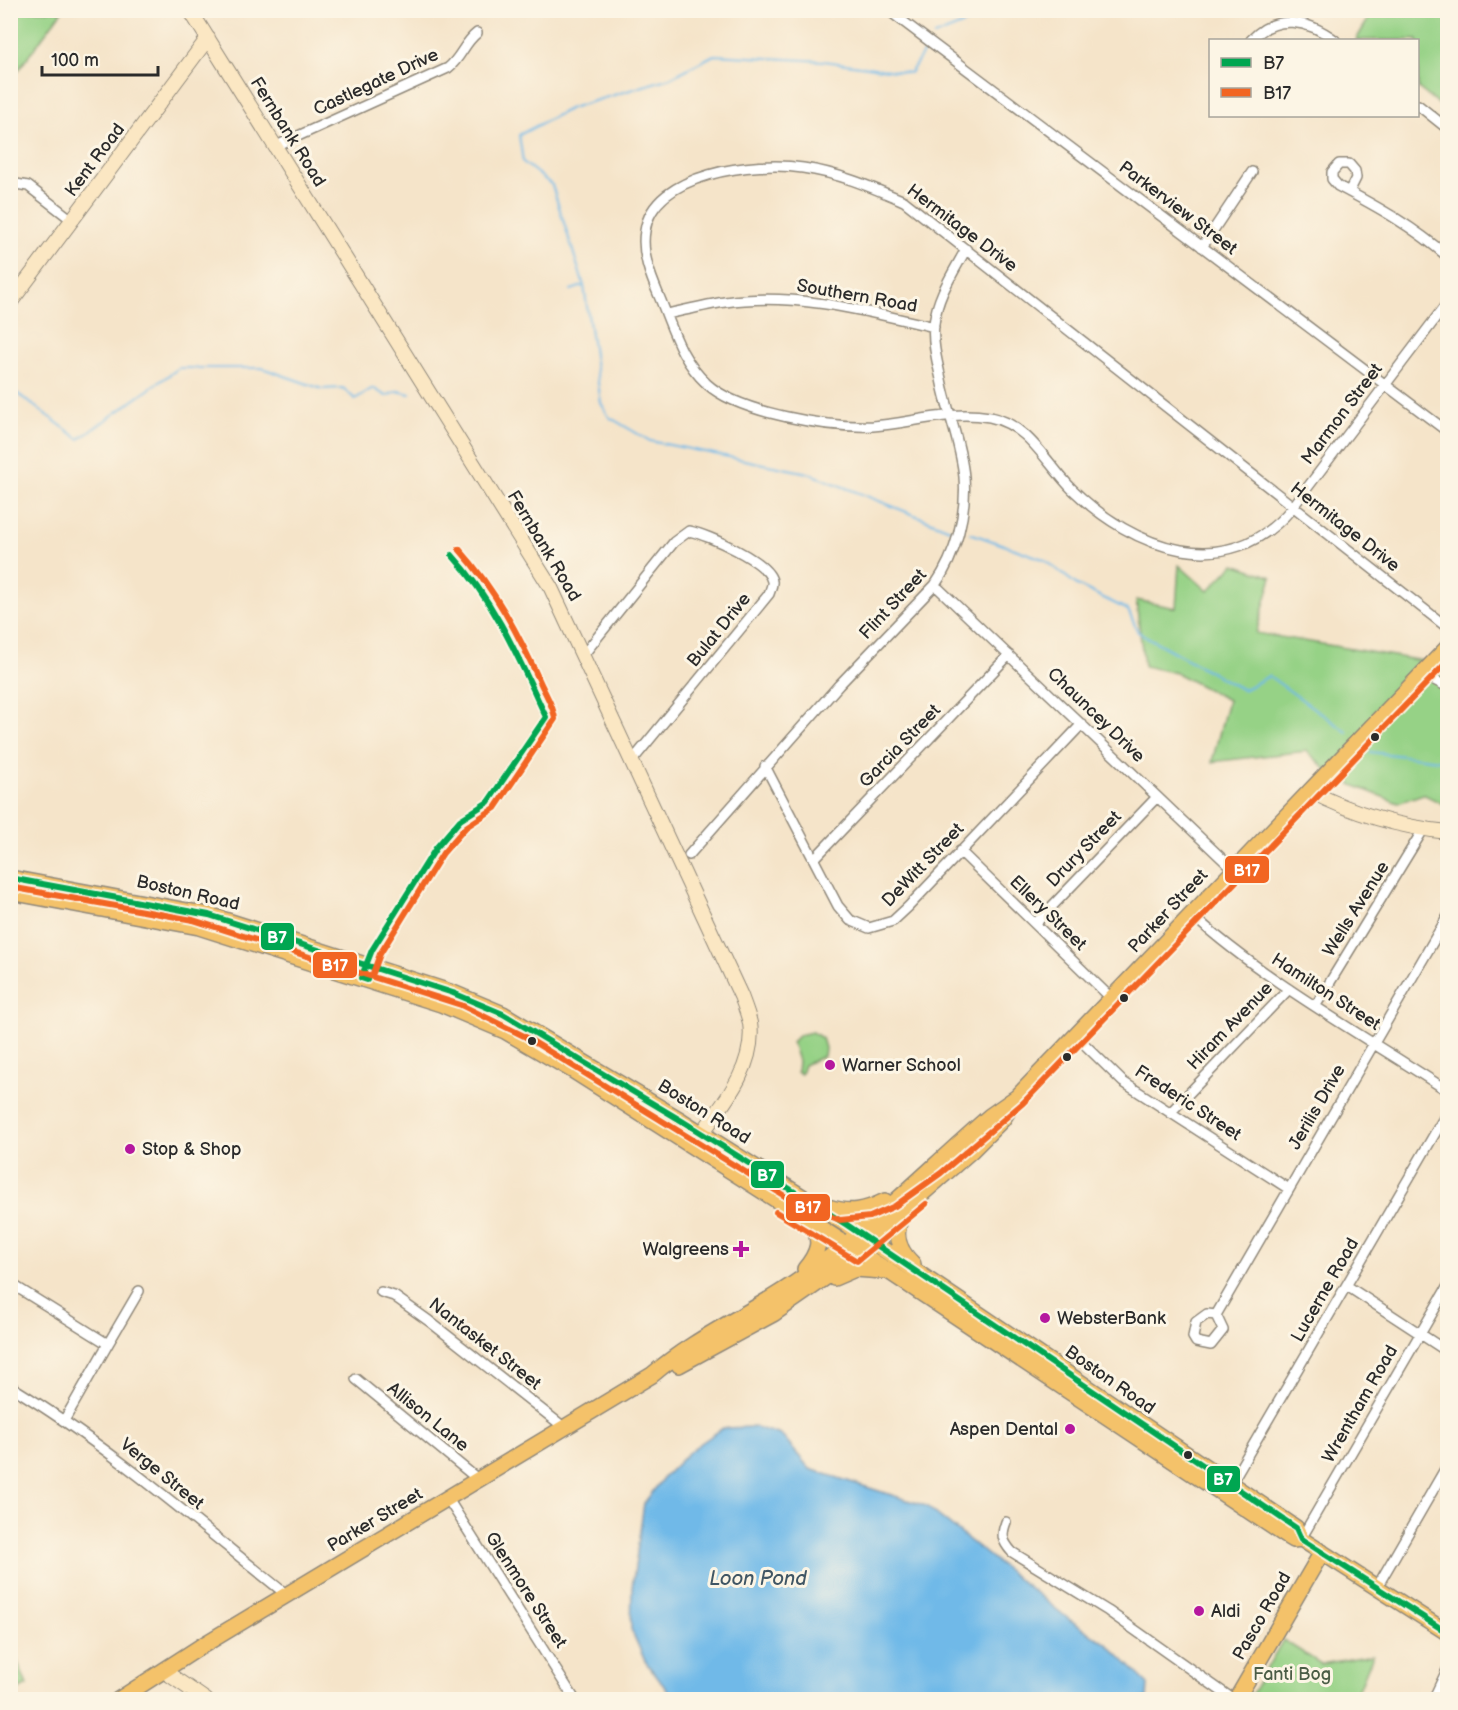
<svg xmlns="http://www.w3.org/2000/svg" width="1458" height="1710" font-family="'Balsamiq Sans',sans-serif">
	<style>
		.green { fill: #96d286; stroke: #607e58; stroke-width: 1.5 }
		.water { fill: #70b9e8; stroke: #4e728a; stroke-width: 1.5 }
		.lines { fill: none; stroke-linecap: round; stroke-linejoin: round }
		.stream { stroke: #70b9e8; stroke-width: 2 }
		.street-casing { stroke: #90887a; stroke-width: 12 }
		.secondary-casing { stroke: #90887a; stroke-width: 16 }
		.primary-casing { stroke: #90887a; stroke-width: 18 }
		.street { stroke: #fff; stroke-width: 9 }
		.secondary { stroke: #fbe7c3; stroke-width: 14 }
		.primary { stroke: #f4c26a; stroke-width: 15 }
		.bus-1-casing { stroke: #fcf5e5; stroke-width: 10 }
		.bus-2-casing { stroke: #fcf5e5; stroke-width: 10 }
		.bus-1 { stroke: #00a651; stroke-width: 6 }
		.bus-2 { stroke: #f26522; stroke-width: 6 }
		.bus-dot { fill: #2b2b2b; stroke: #fcf5e5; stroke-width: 2 }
		.poi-dot { fill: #b5179e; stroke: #fcf5e5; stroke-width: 2 }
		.labels { text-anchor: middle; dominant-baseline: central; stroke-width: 6; stroke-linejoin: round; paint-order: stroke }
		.street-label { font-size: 18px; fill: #2b2b2b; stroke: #fcf5e5 }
		.poi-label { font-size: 18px; fill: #2b2b2b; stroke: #fcf5e5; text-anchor: start }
		.park-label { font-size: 18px; fill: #4b5d46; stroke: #fcf5e5 }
		.water-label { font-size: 20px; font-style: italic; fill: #405664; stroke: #fcf5e5 }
		.line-badge { stroke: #fcf5e5; stroke-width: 2 }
		.badge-label { font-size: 16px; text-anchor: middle; font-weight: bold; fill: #fff }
	</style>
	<rect width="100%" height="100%" fill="#fcf5e5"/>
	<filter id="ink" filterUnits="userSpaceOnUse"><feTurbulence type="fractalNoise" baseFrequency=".0167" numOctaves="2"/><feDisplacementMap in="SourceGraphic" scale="12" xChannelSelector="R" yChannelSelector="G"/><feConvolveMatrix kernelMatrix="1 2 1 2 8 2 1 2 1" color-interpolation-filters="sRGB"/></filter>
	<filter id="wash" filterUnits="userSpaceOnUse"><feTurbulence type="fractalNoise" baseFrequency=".008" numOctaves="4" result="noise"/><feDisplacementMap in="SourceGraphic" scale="24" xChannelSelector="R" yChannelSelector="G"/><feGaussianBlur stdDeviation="1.35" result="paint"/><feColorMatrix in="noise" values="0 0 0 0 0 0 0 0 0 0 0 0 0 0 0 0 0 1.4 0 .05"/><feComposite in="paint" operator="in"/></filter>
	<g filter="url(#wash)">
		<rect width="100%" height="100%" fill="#f5e4c9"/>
		<path class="green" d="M11,10L62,11L11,80L10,11Z
			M1373,11H1447V111L1418,88V40H1356Z
			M1234,564L1272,577L1256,633L1447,665V806L1423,794L1398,803L1335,778L1307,751L1212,762L1228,700L1176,673L1144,666L1136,600L1176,608L1179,565L1208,591Z
			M812,1032L822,1038L825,1048L824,1056L804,1065L801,1074L797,1072L798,1061L792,1042L799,1035Z
			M1283,1640L1321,1664L1373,1655L1355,1699H1249Z
			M11,1646L27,1685L11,1694H10Z"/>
		<path class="water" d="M755,1427L781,1435L810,1469L926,1506L1070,1620L1107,1644L1148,1684L1147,1699H674L645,1661L631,1629L632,1588L644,1503L664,1477L691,1450L723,1428Z"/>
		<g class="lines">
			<path class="stream" d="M934,36L999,10
				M925,50L910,73L824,61L714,55L670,78L571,108L519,135L523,162L552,185L584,286L601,403L609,417L650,441L808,473L950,529
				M571,290L583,286
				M10,388L79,439L179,368H262L322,389L343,388L355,399L373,388L386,396L398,391L410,394
				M970,533L1043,559L1077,585L1128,610L1138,632L1243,690L1269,676L1347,732
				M1370,752L1448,761"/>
		</g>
	</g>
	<g filter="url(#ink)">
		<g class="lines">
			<defs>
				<path id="street" d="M888,10L1448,432
					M1251,40C1276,13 1308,20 1335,40
					M1418,105L1448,129
					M276,146L448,68C461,58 464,43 477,33
					M10,183L28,186L72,220
					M1349,192L1356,178L1355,171L1349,164H1339L1332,172V179L1338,186C1378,207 1414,227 1448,257
					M1202,247L1252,172
					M1448,302L1292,508C1228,585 1133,549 1072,489C1046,463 1029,425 990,417C950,410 912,423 873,426C829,428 739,413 707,384C680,359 673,329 659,296C651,277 641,253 645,231C653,172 756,161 803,168C839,173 871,187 904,201L1448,628
					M667,314C686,310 706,305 725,302C795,292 866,311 934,327
					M935,585L1234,870
					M584,654L674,542L689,531C708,535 768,561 772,581C773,585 770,590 769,594L632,761
					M1422,674L1448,687
					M765,766L838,906L850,920L869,928L893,921L908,907L1082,724
					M960,851L1112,999
					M689,855L839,685L935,585C956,555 967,514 964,477C961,444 947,411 941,379C937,361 932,342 934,324C937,296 953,273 966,249
					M814,859L1009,655
					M1191,914C1266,982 1363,1035 1448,1091
					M1035,924L1157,797
					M1316,1005L1423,830
					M1076,1036L1123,1082L1289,1189
					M1170,1113L1289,989
					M10,1283L108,1344L65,1419
					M1347,1286L1448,1352
					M381,1292L394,1296L429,1321L565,1428
					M1207,1314L1216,1315L1223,1330L1211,1345L1196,1342L1193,1337L1196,1322Z
					M1216,1315L1448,916
					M108,1344L139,1291
					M356,1379L480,1481
					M10,1386C109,1446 197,1523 287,1595
					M1230,1485L1448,1111
					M448,1499L575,1700
					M1006,1522C1001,1535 1002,1541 1012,1552L1108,1611L1234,1700
					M1301,1539L1448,1286
					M1377,1587L1448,1464
					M1433,1700L1448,1668"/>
				<path id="secondary" d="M190,10L551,588L741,996C744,1004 748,1014 750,1023C756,1065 725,1102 702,1133
					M10,303L208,38
					M1310,791C1354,814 1399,827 1448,832
					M164,1671L206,1700"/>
				<path id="primary" d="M10,878L209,915L453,993L503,1014L682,1121L847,1225L1296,1528L1301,1539L1448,1633
					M10,892L199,927L441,1004L505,1031L572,1070L882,1267L1288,1537L1293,1540L1301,1539
					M828,1207C850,1214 865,1211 885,1201
					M904,1213C892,1232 897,1249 913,1264
					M805,1269C818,1253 824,1239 809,1222
					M834,1278L855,1269L883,1271
					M679,1365L773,1314L829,1275L972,1150L1002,1120L1012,1105
					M118,1700L200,1647L652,1375C697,1336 753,1313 802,1278C869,1230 928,1170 990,1116L1017,1097L1448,647
					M1236,1700L1322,1552"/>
			</defs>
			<use href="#street" class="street-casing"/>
			<use href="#secondary" class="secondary-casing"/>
			<use href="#primary" class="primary-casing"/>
			<use href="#street" class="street"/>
			<use href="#secondary" class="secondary"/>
			<use href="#primary" class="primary"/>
			<defs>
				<path id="bus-1" d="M10,878L209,915L453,993L503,1014L682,1121L847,1225L1296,1528L1301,1539L1448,1633
					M367,980L361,978L372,950L436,848L460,820L488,802L546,717C519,659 495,602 452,555"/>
				<path id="bus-2" d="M10,887L193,920L461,1005L524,1036L796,1203L840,1220L870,1217L895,1206L941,1173L1023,1103L1448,661
					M373,973L380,954L443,853L466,827L495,808L555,719C554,707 546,695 541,684C519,635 495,589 459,549
					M776,1212L857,1261L926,1204"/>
			</defs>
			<use href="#bus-1" class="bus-1-casing"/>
			<use href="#bus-2" class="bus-2-casing"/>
			<use href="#bus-1" class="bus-1"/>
			<use href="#bus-2" class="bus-2"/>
		</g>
	</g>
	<g class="bus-dot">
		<circle cx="1375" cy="737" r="5"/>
		<circle cx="1124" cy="998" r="5"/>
		<circle cx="532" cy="1041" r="5"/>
		<circle cx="1067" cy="1057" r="5"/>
		<circle cx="1188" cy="1455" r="5"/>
	</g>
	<g class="poi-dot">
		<circle cx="830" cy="1065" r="6"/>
		<circle cx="130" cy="1149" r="6"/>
		<path d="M738 1240h6v6h6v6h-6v6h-6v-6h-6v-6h6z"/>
		<circle cx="1045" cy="1318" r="6"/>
		<circle cx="1070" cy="1429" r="6"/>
		<circle cx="1199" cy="1611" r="6"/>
	</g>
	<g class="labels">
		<g class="street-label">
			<text transform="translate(376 82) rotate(-25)">Castlegate Drive</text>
			<text transform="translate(288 132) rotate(58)">Fernbank Road</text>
			<text transform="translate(95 160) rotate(-53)">Kent Road</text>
			<text transform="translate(1178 208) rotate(37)">Parkerview Street</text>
			<text transform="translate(962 228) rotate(37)">Hermitage Drive</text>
			<text transform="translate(857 296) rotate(10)">Southern Road</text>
			<text transform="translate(1342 414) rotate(-53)">Marmon Street</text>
			<text transform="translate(1345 527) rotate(38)">Hermitage Drive</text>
			<text transform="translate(544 546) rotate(59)">Fernbank Road</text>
			<text transform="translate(893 604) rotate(-47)">Flint Street</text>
			<text transform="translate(719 630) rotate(-51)">Bulat Drive</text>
			<text transform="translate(1096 715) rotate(44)">Chauncey Drive</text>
			<text transform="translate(900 746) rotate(-46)">Garcia Street</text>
			<text transform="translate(1084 849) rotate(-46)">Drury Street</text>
			<text transform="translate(923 865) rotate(-46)">DeWitt Street</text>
			<text transform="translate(188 893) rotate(13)">Boston Road</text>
			<text transform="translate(1356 909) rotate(-58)">Wells Avenue</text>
			<text transform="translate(1168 911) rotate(-47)">Parker Street</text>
			<text transform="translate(1048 913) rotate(44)">Ellery Street</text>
			<text transform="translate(1326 992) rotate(33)">Hamilton Street</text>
			<text transform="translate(1230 1026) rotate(-46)">Hiram Avenue</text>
			<text transform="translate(1188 1103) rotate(33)">Frederic Street</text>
			<text transform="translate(1317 1107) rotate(-60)">Jerilis Drive</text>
			<text transform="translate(704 1112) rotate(32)">Boston Road</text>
			<text transform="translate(1325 1290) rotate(-60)">Lucerne Road</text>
			<text transform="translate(485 1344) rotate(38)">Nantasket Street</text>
			<text transform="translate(1110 1380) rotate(35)">Boston Road</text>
			<text transform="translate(1360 1404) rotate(-60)">Wrentham Road</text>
			<text transform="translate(428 1417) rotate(39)">Allison Lane</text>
			<text transform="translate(162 1474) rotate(39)">Verge Street</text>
			<text transform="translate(375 1520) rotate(-31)">Parker Street</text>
			<text transform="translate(526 1590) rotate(57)">Glenmore Street</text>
			<text transform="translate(1262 1616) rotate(-60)">Pasco Road</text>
		</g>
		<g class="poi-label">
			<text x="842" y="1065">Warner School</text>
			<text x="142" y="1149">Stop &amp; Shop</text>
			<text x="729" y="1249" text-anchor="end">Walgreens</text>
			<text x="1057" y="1318">WebsterBank</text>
			<text x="1058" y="1429" text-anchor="end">Aspen Dental</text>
			<text x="1211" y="1611">Aldi</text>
		</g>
		<g class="park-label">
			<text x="1292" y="1674">Fanti Bog</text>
		</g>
		<g class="water-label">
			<text x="758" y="1579">Loon Pond</text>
		</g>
	</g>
	<g class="line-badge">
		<rect x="1224" y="855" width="46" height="29" rx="6" fill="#f26522"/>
		<rect x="260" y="922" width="35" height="29" rx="6" fill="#00a651"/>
		<rect x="312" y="951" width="46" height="28" rx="6" fill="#f26522"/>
		<rect x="750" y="1160" width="35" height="29" rx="6" fill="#00a651"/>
		<rect x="785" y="1193" width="46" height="29" rx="6" fill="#f26522"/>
		<rect x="1206" y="1465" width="35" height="28" rx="6" fill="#00a651"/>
	</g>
	<g class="badge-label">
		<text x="1247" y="876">B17</text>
		<text x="277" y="943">B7</text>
		<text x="335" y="971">B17</text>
		<text x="767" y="1181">B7</text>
		<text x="808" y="1213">B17</text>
		<text x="1223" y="1485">B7</text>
	</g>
	<rect width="1458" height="1710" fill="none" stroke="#fcf5e5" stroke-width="36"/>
	<rect x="1209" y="39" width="210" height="78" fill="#fcf5e5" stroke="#a8a49b" stroke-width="1.5"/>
	<rect x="1221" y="58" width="30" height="9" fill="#00a651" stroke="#a8a49b" stroke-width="1.5"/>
	<text x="1263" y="69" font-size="18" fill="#2b2b2b">B7</text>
	<rect x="1221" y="88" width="30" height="9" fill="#f26522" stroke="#a8a49b" stroke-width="1.5"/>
	<text x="1263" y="99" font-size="18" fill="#2b2b2b">B17</text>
	<path d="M42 66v9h116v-9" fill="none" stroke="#2b2b2b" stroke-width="3"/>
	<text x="51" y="66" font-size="18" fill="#2b2b2b" stroke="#fcf5e5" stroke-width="4.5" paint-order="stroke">100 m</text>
</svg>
